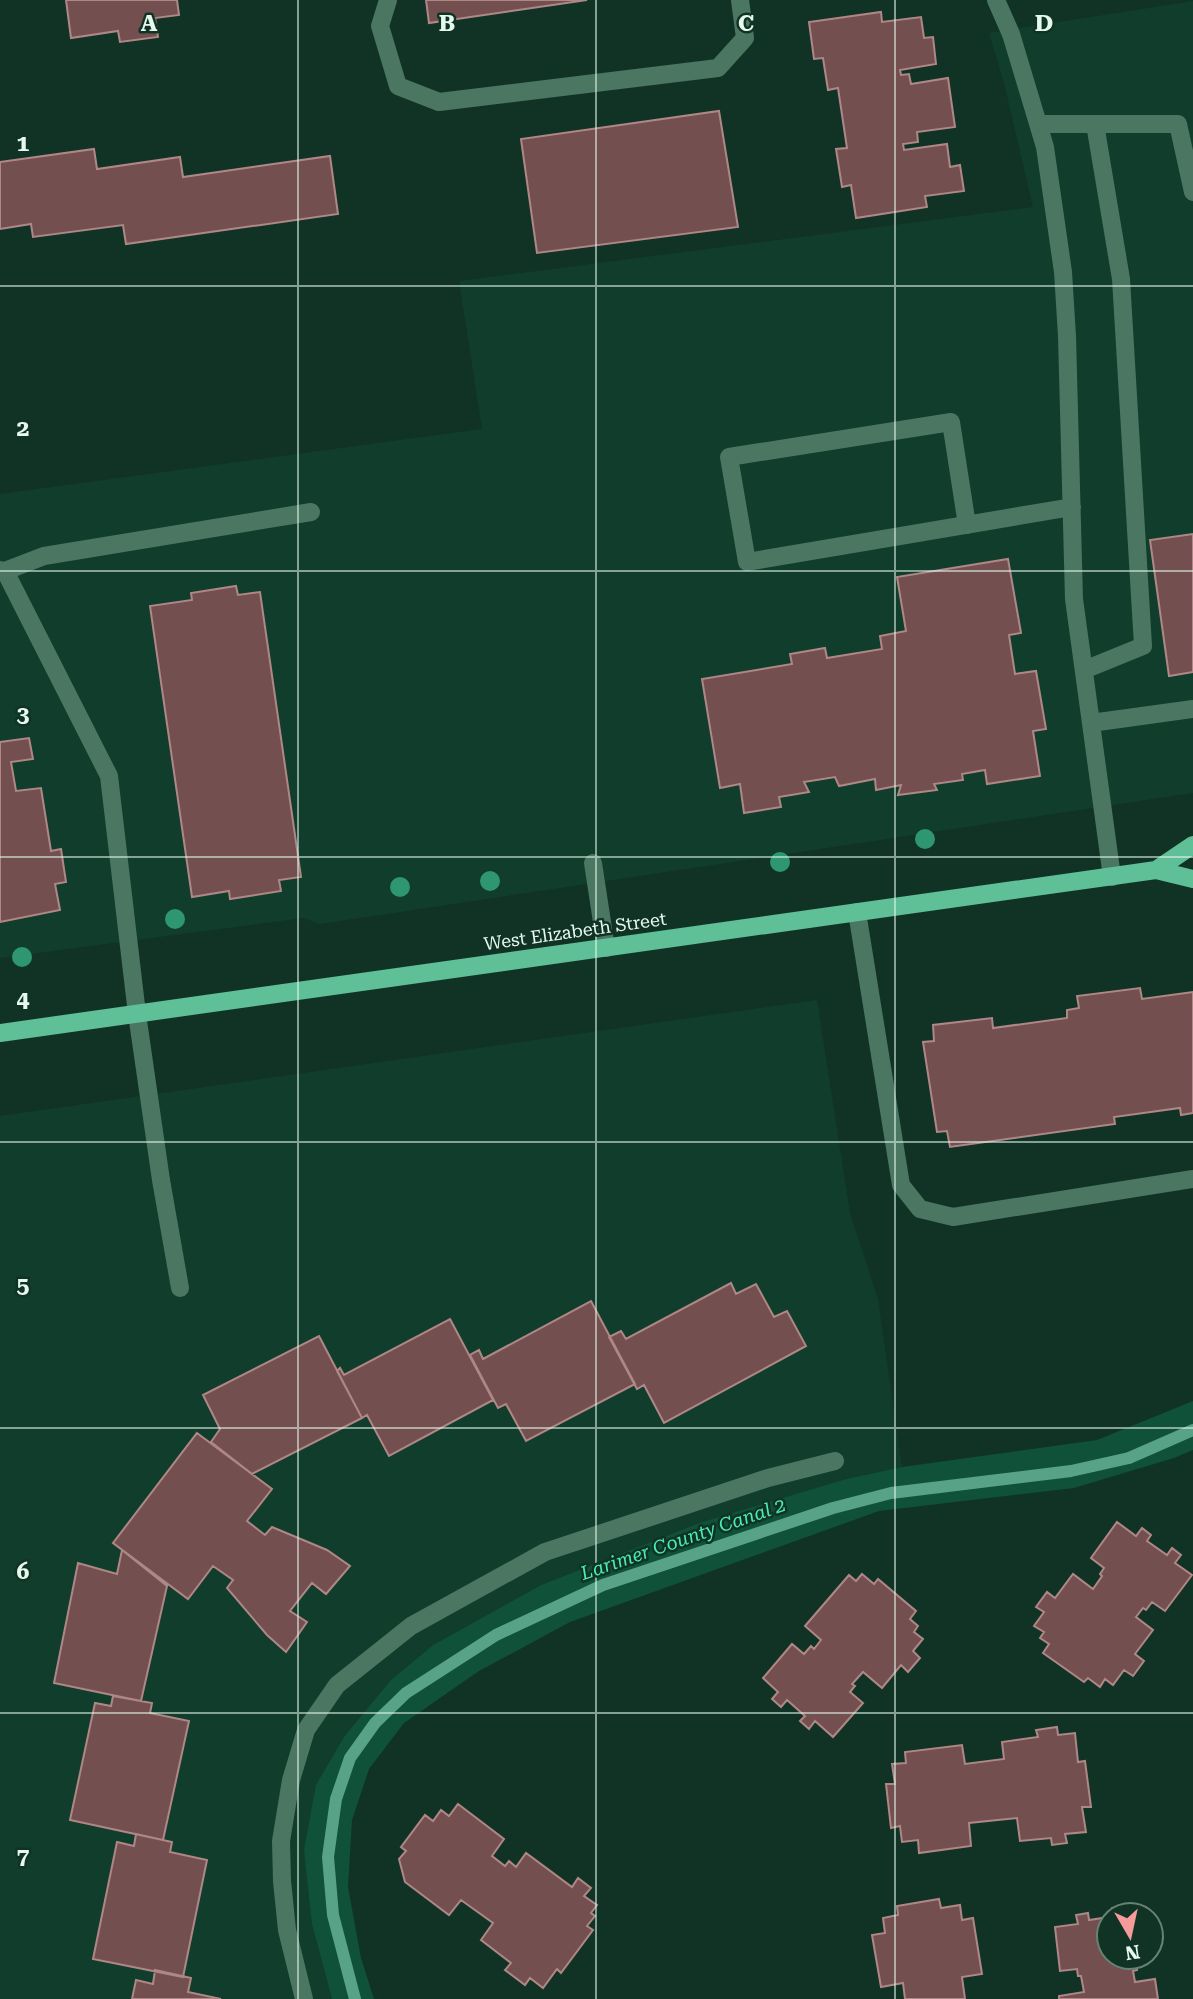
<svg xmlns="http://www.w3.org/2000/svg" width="1193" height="1999" font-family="'Roboto Serif',serif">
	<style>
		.built { fill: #113d2c }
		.green { fill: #0f5139 }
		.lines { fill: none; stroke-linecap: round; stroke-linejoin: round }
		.stream { stroke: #58a287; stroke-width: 12 }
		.building { fill: #73504f; stroke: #ae8786; stroke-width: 2 }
		.minor { stroke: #4a7662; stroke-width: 18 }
		.major { stroke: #5fbf97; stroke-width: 18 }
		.tree { fill: #2e9771 }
		.grid { fill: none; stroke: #e6f9ef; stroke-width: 2; stroke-opacity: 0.55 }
		.labels { text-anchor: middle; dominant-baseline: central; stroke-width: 5; stroke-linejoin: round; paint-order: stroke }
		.street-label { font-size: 18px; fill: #e6f9ef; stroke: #113326 }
		.water-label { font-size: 19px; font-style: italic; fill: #4aedb1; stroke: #113326 }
		.grid-label { font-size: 23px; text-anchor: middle; font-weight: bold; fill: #e6f9ef; stroke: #113326; stroke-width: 5; stroke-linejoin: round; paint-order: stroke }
	</style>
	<rect width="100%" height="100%" fill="#113326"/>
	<path class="built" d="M1193,1V793L320,924L303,918L0,958V494L482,429L459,281L1033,207L1004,83L989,33Z
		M817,1000L850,1213L878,1299L902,1467L846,1479L702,1522L541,1585L433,1645L391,1680L312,1924L332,1999H0V1116Z"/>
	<path class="green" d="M1193,1401V1450L1174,1458L1074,1488L879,1511L570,1622L479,1671L404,1723L369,1769L352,1820L348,1887L361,1958L374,1999H332L312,1924L304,1850L316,1785L344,1737L391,1680L433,1645L541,1585L702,1522L846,1479L902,1467L1097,1440Z"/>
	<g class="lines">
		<path class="stream" d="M355,1999L333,1915L328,1857L336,1799L350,1758L375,1723L406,1693L496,1635L603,1585L833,1508L891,1493L1071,1471L1129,1458L1193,1430"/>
	</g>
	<path class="building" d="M66,0H177L179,15L155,18L158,37L120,42L118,31L71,38Z
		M426,0H587L429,23Z
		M881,12L882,22L921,17L924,38L933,37L936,64L900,70L901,75L909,74L911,84L948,78L955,127L917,132L918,142L903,144L904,150L947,144L950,167L960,165L964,191L925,196L927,207L856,218L851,185L842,187L836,149L847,148L838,88L828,90L823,58L814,59L809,22Z
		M719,111L738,227L537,253L521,139Z
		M94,149L97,169L180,157L183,177L330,156L338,214L126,244L123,225L33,237L31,224L0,229V162Z
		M1193,534V672L1169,676L1150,540Z
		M1008,559L1021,633L1009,635L1015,674L1036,671L1046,729L1033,731L1040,776L987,784L985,770L962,774L963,780L934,784L937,790L898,795L901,785L876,790L875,779L839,786L835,777L804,782L809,792L779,797L781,807L744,813L740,784L720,788L702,679L792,664L790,654L825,648L827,658L882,649L880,636L906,631L897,577Z
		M236,586L238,595L260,592L301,877L279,880L281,891L230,899L229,891L192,897L150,606L192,600L191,593Z
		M29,738L33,759L11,762L16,791L41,788L51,851L61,849L66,882L55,884L60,910L0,922V742Z
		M1140,988L1142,999L1193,992V1113L1181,1115L1180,1108L1114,1117L1115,1124L950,1147L947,1131L937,1132L923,1042L934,1041L933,1025L992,1018L993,1028L1067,1018V1010L1079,1008L1077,996Z
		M731,1283L736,1294L756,1284L774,1317L787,1311L806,1346L664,1423L644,1385L637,1389L609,1337L621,1331L626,1339Z
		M591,1301L635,1384L526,1441L506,1404L498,1408L470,1355L479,1350L483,1359Z
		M450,1319L493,1400L389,1456L367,1415L362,1418L337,1371L340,1368L344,1375Z
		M319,1336L362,1418L252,1474L211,1442L220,1429L203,1395Z
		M197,1433L272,1489L247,1521L265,1535L272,1527L327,1550L350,1566L326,1594L312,1583L290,1611L307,1622L286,1652L267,1635L227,1588L233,1580L213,1566L188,1599L113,1543Z
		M1117,1522L1136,1536L1142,1528L1151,1535L1147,1541L1167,1555L1172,1548L1181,1555L1175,1563L1192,1575L1165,1611L1152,1602L1146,1610L1143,1608L1136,1617L1153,1630L1135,1654L1144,1661L1133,1676L1124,1670L1113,1685L1105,1679L1100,1687L1088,1678L1084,1682L1043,1653L1049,1644L1040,1638L1044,1632L1034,1626L1044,1612L1036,1607L1047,1592L1055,1598L1073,1574L1093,1589L1102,1576L1100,1574L1104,1568L1091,1558Z
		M122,1550L167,1586L141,1701L54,1683L78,1563L117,1574Z
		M862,1574L874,1584L878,1579L916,1611L910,1619L918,1626L914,1632L923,1639L913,1651L920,1658L908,1672L901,1665L882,1688L863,1672L852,1684L855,1686L850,1692L863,1703L833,1737L815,1721L809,1729L800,1721L805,1716L787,1700L781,1707L772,1699L778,1692L763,1678L792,1644L804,1654L811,1646L814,1649L821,1640L805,1626L849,1575L856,1581Z
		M113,1696L152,1703L150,1713L189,1721L163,1840L70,1820L95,1703L111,1706Z
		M1057,1727L1058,1735L1075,1733L1078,1762L1085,1761L1091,1807H1082L1086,1832L1065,1834L1067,1843L1052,1845L1051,1838L1020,1841L1017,1818L969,1823L971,1846L919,1853L918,1840L902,1842L900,1826L891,1828L886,1784H895L892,1764L906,1763L905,1752L962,1745L965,1764L1004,1759L1002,1742L1038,1737L1036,1730Z
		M458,1804L504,1839L492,1856L505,1866L509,1861L516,1867L526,1853L572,1887L578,1878L591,1888L584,1896L597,1905L591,1913L595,1916L587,1926L593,1930L561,1973L557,1969L543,1988L530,1978L525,1985L505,1970L511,1963L481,1940L493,1923L461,1900L449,1915L405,1882L399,1859L406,1851L401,1847L425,1815L433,1821L441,1810L449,1816Z
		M136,1834L172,1842L170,1852L207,1860L183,1977L93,1959L117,1842L134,1846Z
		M939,1899L941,1908L960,1905L962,1920L973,1918L982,1974L962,1977L965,1999H905L903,1983L881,1987L872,1935L885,1933L883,1918L898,1915L897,1906Z
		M1123,1906L1124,1915H1112V1908Z
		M1088,1913L1089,1920L1109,1917V1957H1151L1136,1960L1137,1970L1133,1971L1135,1982L1155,1979L1158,1999H1059V1996L1084,1992L1081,1976H1078L1077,1969L1060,1971L1055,1927L1078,1924L1076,1915Z
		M155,1970L191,1978L188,1992L221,1999H132L136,1980L153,1984Z"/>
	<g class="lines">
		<path class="minor" d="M388,0L380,26L398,86L439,102L718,68L745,38L740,0
			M996,0L1011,34L1045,147L1063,272L1067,336L1074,599L1112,877
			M1038,124H1178L1193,192
			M967,525L951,422L729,457L747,562L1072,507
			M0,570L5,571L109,776L137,1014L161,1180L180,1288
			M5,571L44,556L311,512
			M1084,670L1143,646L1121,279L1095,124
			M1091,723L1193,709
			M593,863L606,948
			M857,912L901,1185L920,1209L953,1217L1193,1179
			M304,1999L287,1930L282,1881L281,1841L291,1780L306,1730L337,1685L411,1626L545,1552L768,1478L835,1461"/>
		<path class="major" d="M1156,870L1193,845
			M0,1033L1156,870L1193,879"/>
	</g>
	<g class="tree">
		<circle cx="925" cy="839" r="10"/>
		<circle cx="780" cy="862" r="10"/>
		<circle cx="490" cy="881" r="10"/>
		<circle cx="400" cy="887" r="10"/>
		<circle cx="175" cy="919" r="10"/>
		<circle cx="22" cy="957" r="10"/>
	</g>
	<path class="grid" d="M298,0V1999M596,0V1999M895,0V1999M0,286H1193M0,571H1193M0,857H1193M0,1142H1193M0,1428H1193M0,1713H1193"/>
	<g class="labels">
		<g class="street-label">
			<text transform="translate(575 931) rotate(-8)">West Elizabeth Street</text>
		</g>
		<g class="water-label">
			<text transform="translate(683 1539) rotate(-19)">Larimer County Canal 2</text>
		</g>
	</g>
	<g class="grid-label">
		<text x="149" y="31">A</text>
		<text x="447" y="31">B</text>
		<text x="746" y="31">C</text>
		<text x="1044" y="31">D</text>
		<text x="23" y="151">1</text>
		<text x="23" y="436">2</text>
		<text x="23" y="722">3</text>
		<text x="23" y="1007">4</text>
		<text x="23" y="1293">5</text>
		<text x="23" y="1579">6</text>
		<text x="23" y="1864">7</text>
	</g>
	<g transform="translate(1130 1936) rotate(171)"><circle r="33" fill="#113326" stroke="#668276" stroke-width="2"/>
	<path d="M0-5L12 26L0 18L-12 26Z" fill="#f59b9a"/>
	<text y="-10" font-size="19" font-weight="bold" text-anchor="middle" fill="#e6f9ef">N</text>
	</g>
</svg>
